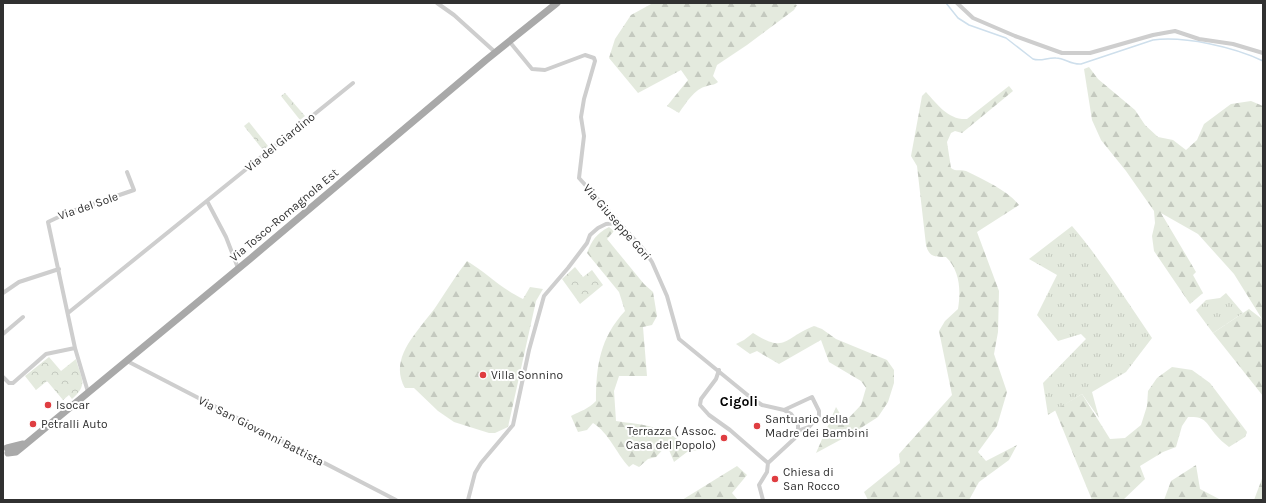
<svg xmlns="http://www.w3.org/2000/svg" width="1266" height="503" font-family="Karla,sans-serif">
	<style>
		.grass { fill: url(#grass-tufts) }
		.forest { fill: url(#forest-firs) }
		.park { fill: url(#park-crowns) }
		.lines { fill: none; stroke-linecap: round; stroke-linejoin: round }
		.stream { stroke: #cedfec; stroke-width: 1.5 }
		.street { stroke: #cecece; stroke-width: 4 }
		.primary { stroke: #a9a9a9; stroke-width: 7 }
		.poi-dot { fill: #df3d41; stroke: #fff; stroke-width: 1.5 }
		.labels { text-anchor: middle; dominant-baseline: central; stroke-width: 4; stroke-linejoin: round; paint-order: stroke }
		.street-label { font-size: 12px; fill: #313131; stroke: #fff }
		.poi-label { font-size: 12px; fill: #313131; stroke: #fff; text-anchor: start }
		.quarter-label { font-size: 14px; font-weight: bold; fill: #000; stroke: #fff }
	</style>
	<defs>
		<pattern id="grass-tufts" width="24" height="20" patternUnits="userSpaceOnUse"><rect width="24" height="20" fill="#e4eade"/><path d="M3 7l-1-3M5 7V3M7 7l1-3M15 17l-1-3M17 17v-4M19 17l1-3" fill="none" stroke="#c4c9bf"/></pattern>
		<pattern id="forest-firs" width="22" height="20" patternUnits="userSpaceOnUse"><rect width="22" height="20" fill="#e4eade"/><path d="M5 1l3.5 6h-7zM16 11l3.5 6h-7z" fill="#c4c9bf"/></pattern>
		<pattern id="park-crowns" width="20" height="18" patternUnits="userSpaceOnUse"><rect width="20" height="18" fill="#e4eade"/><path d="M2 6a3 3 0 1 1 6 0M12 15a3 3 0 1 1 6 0" fill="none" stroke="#c4c9bf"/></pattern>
	</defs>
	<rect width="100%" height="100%" fill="#fff"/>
	<path class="grass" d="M1072,226C1102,261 1126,300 1152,338L1126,372L1092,392L1099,418L1082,394L1048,415L1043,383L1086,339L1081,334L1058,341L1037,315L1057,275L1029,259Z
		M1226,293L1243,313L1213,333L1196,310L1206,300L1220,298Z"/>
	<path class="forest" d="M653,3H791L797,5L794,10L747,45L717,65L713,76L718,82C713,86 712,84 707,86C694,89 686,103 679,113L667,106L688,80L681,70L638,93L609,58L615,39L631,15Z
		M1089,67L1098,79L1135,110L1145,125L1158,137L1173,140L1186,150L1197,140L1204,124L1231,104L1251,101L1263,106V396L1213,333L1249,309L1262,319L1234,274L1198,234L1161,213L1196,272L1193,275L1203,293L1190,304L1154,251L1152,236L1155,223L1154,211L1126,171L1101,140L1092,120L1084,69Z
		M1009,86L1013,91L962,133L955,131L951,133L947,142L951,168C956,172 961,169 966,171C984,180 1007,190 1019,205L977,232L999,291L998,332L994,354L1007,392L997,426L978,452L986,461L1017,445L1009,460L979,482L969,500H868L864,492L900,463L899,454L952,395L939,331L945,321L958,309C961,290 960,271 946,257C935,257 929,257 926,245L917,166L911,156L922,96L926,92C938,105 948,120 967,119Z
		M609,227L614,231L607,239L644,284L653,292L657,316L652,325L643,327L647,376H619L614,391L616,421C629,423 643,424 656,428C675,434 683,449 705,444L704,449L687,452L674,462L667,445L656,457L648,459L639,467L633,464L629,467C616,453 609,433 593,423L587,430L578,432L571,416C582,410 587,410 596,401C596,366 600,338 625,311L619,292L587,253C592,240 596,234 609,227Z
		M467,261C487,273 500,288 523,299L530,287L543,289L536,301L508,427L495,433H489L454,422L438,411L414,388H405C387,357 421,329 437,305C447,290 456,275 467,261Z
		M814,326L822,329L836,339L887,360L894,370V383L888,402L878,417L853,433L816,453L836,407L845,422L861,405L866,388L861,381L829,362L821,340L779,364L757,351L750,354L736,344L744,340L753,333C787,354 783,338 814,326Z
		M1172,367L1192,370L1210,383L1247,432L1245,437L1229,447C1224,443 1219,439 1215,434C1206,422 1205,416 1188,417L1182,426L1176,447L1163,452L1140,466L1145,479L1123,500H1092L1055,410L1082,394L1110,439L1125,438L1141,425L1147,406L1148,391L1157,378Z
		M1196,465L1200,489L1221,500H1164L1171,481Z
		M737,466L747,475L732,493L738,500H682Z
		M1263,476V500H1254Z"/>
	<path class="park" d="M285,93L305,116L300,120L281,96Z
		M249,122L268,146L263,150L244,126Z
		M575,267L583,277L592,270L603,285L580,304L562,279Z
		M49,357L61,371L76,359C81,379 89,384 72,399L69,395L63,400L47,381L36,390L25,376Z"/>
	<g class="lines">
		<path class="stream" d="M946,3L958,18L969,25L1006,38L1033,59C1041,62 1048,57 1056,58C1065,58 1071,65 1081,64L1153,40C1185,36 1234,47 1263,61"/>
		<path class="street" d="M437,3L454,15L495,52
			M957,3L973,18L1015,36L1062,53H1090L1153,35L1175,31L1199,39L1233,44L1263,53
			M509,41L532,69L545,70L585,55L594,58L595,61L584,99L581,117L584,136L579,178L644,250L652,262L667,296L679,339L750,397L762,405L784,410L791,414L798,424V431L795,438L768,463L767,472L759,485L763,500
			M207,201L226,237L238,268
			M3,293L19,282L59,269
			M68,313L353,83
			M3,334L23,317
			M127,361L396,500
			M719,370L716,379L701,399L700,405L709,415L730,430L768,463
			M3,377L9,383H13L46,354L75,348
			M88,392L75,348L48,222L67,213L134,190L127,172
			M784,410L812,397L819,411V416L809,427L798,431
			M468,500L475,473L481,463L513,425L529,350L544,296L568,268L587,243L590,235L598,228L606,224L618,223"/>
		<path class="primary" d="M7,448L23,444
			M8,453L16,452L21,448L250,259L486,60L557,3"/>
	</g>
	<g class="poi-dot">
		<circle cx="483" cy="375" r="4"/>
		<circle cx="48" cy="405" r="4"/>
		<circle cx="33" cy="424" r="4"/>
		<circle cx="757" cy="426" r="4"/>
		<circle cx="724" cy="438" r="4"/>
		<circle cx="775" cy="479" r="4"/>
	</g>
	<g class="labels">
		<g class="street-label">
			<text transform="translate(280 142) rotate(-39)">Via del Giardino</text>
			<text transform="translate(88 206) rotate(-19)">Via del Sole</text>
			<text transform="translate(284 215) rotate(-40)">Via Tosco-Romagnola Est</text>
			<text transform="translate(617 222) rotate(49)">Via Giuseppe Gori</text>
			<text transform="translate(261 431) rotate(27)">Via San Giovanni Battista</text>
		</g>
		<g class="poi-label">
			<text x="491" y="375">Villa Sonnino</text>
			<text x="56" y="405">Isocar</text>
			<text x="765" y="419">Santuario della<tspan x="765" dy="14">Madre dei Bambini</tspan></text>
			<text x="41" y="424">Petralli Auto</text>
			<text x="716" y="431" text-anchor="end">Terrazza ( Assoc.<tspan x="716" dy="14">Casa del Popolo)</tspan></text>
			<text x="783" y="472">Chiesa di<tspan x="783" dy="14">San Rocco</tspan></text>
		</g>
		<g class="quarter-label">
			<text x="739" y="401">Cigoli</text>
		</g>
	</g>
	<rect width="1266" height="503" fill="none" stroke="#313131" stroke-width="8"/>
</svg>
